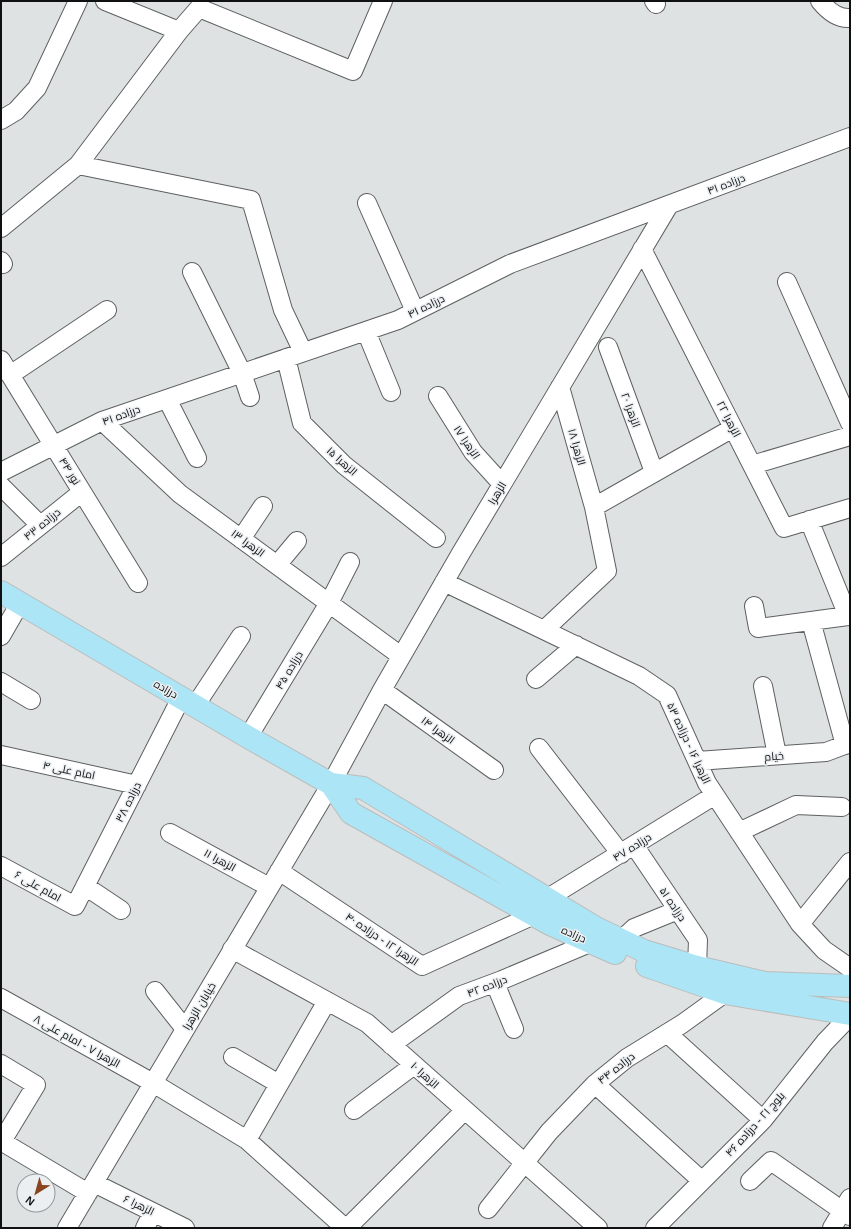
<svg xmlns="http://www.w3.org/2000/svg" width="851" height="1229" font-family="Arial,Cairo,sans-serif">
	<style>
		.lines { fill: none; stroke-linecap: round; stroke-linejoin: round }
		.minor-casing { stroke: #5d6061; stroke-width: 20 }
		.major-casing { stroke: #bcbcbc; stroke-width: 24 }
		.minor { stroke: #fff; stroke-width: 18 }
		.major { stroke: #ace5f5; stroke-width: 22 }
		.labels { text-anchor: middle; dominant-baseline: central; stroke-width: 3; stroke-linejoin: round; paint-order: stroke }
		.street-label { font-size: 11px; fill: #0f1011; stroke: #ebeff1 }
	</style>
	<rect width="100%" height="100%" fill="#dee2e3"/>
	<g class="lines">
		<defs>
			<path id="minor" d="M105,1L179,31
				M654,1L656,4
				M820,1C828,11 837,19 850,18
				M1,120L16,111L37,88L78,1
				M78,165L251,200L283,310L303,352
				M367,203L415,311
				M1,228L78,165L179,31L199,8L353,71L383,1
				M642,249L784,528L850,508
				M1,261L3,264
				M192,272L242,373L250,397
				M787,282L850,423
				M366,331L391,392
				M608,347L654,472
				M286,358L302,423L344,465L436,538
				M1,360L138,583
				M10,375L107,310
				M560,387L594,507
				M438,396L473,452L502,484
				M167,399L197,458
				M102,421L180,494L401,656
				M752,465L850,436
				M1,472L102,421L398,320L510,264L850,137
				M1,486L40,525
				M241,539L263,506
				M1,557L82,492
				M277,565L297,541
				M444,582L639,676L667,695L707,783L800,924L824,950L850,968
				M754,606L758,628L848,616L809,520
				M811,621L845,745
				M544,630L607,571L594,507L733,428
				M1,636L20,603
				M536,679L576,645
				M1,682L31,700
				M763,686L777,755
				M382,690L494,770
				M195,706L241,636
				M248,737L329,603L350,562
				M539,748L621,854
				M1,755L137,785
				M697,761L826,752L850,743
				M739,832L796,805L842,807
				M170,833L269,887
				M634,845L698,940L697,967
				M1,866L75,906L181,698
				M279,871L422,966L534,915L548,898L715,795
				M85,886L121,910
				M800,924L850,862
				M621,940L634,928L678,910
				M232,949L367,1023L598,1228
				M495,983L514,1029
				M155,991L185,1029
				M1,998L153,1083L247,1140L345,1228
				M667,1033L763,1120
				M391,1045L459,996L502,980L592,942
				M233,1057L279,1084
				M1,1064L36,1085L2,1141
				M595,1084L702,1181
				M354,1110L414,1065
				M247,1140L327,1001
				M1,1141L88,1193
				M750,1181L771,1161L850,1216
				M94,1183L185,1228
				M488,1209L549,1132L595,1084L627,1058L682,1024L725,993
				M67,1228L331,784L382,690L461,553L669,205
				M145,1228L153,1212
				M347,1228L465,1110
				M655,1228L763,1120L825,1042L850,1016
				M832,1228L850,1198"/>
			<path id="major" d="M1,592L248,737L331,784L363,788L596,928L644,951L697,967L765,983L850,986
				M331,784L351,813L550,924L615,953
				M647,966L725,993L850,1014"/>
		</defs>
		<use href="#minor" class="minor-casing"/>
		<use href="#major" class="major-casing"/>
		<use href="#minor" class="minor"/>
		<use href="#major" class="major"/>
	</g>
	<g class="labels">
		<g class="street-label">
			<text transform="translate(726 184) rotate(-21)">درزاده ۴۱</text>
			<text transform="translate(426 306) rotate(-26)">درزاده ۴۱</text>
			<text transform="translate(631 410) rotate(70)">الزهرا ۲۰</text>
			<text transform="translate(121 415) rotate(-20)">درزاده ۴۱</text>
			<text transform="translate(729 419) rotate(63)">الزهرا ۲۲</text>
			<text transform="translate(467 442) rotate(56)">الزهرا ۱۷</text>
			<text transform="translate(577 447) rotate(74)">الزهرا ۱۸</text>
			<text transform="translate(342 461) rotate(42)">الزهرا ۱۵</text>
			<text transform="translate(70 471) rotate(58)">نور ۴۴</text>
			<text transform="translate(497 493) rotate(-59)">الزهرا</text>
			<text transform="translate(42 524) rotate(-39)">درزاده ۴۳</text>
			<text transform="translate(248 543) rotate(36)">الزهرا ۱۳</text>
			<text transform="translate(289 670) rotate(-59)">درزاده ۴۵</text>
			<text transform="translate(166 689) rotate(30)">درزاده</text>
			<text transform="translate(438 730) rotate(36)">الزهرا ۱۴</text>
			<text transform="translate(689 743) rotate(65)">الزهرا ۱۶ - درزاده ۵۳</text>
			<text transform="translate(774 756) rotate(-4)">خیام</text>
			<text transform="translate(69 770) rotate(12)">امام علی ۴</text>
			<text transform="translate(128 802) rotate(-63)">درزاده ۳۸</text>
			<text transform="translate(632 847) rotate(-32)">درزاده ۴۷</text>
			<text transform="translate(220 860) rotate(29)">الزهرا ۱۱</text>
			<text transform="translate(38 886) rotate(29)">امام علی ۶</text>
			<text transform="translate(673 904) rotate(56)">درزاده ۵۱</text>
			<text transform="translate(574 934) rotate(24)">درزاده</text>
			<text transform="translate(382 939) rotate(34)">الزهرا ۱۲ - درزاده ۴۰</text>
			<text transform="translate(487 986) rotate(-21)">درزاده ۴۲</text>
			<text transform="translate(199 1006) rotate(-59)">خیابان الزهرا</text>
			<text transform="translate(77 1041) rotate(29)">الزهرا ۷ - امام علی ۸</text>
			<text transform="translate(616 1068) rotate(-38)">درزاده ۴۴</text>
			<text transform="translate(425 1075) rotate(42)">الزهرا ۱۰</text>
			<text transform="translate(755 1124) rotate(-48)">بلوچ ۲۱ - درزاده ۴۶</text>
			<text transform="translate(139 1205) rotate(26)">الزهرا ۶</text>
		</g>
	</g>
	<rect width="851" height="1229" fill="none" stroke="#0f1011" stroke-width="4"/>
	<g transform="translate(36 1193) rotate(217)"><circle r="19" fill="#ebeff1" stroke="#939697"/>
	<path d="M0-3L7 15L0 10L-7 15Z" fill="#8b4420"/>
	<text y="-6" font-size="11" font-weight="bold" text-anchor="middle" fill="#0f1011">N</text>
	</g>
</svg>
